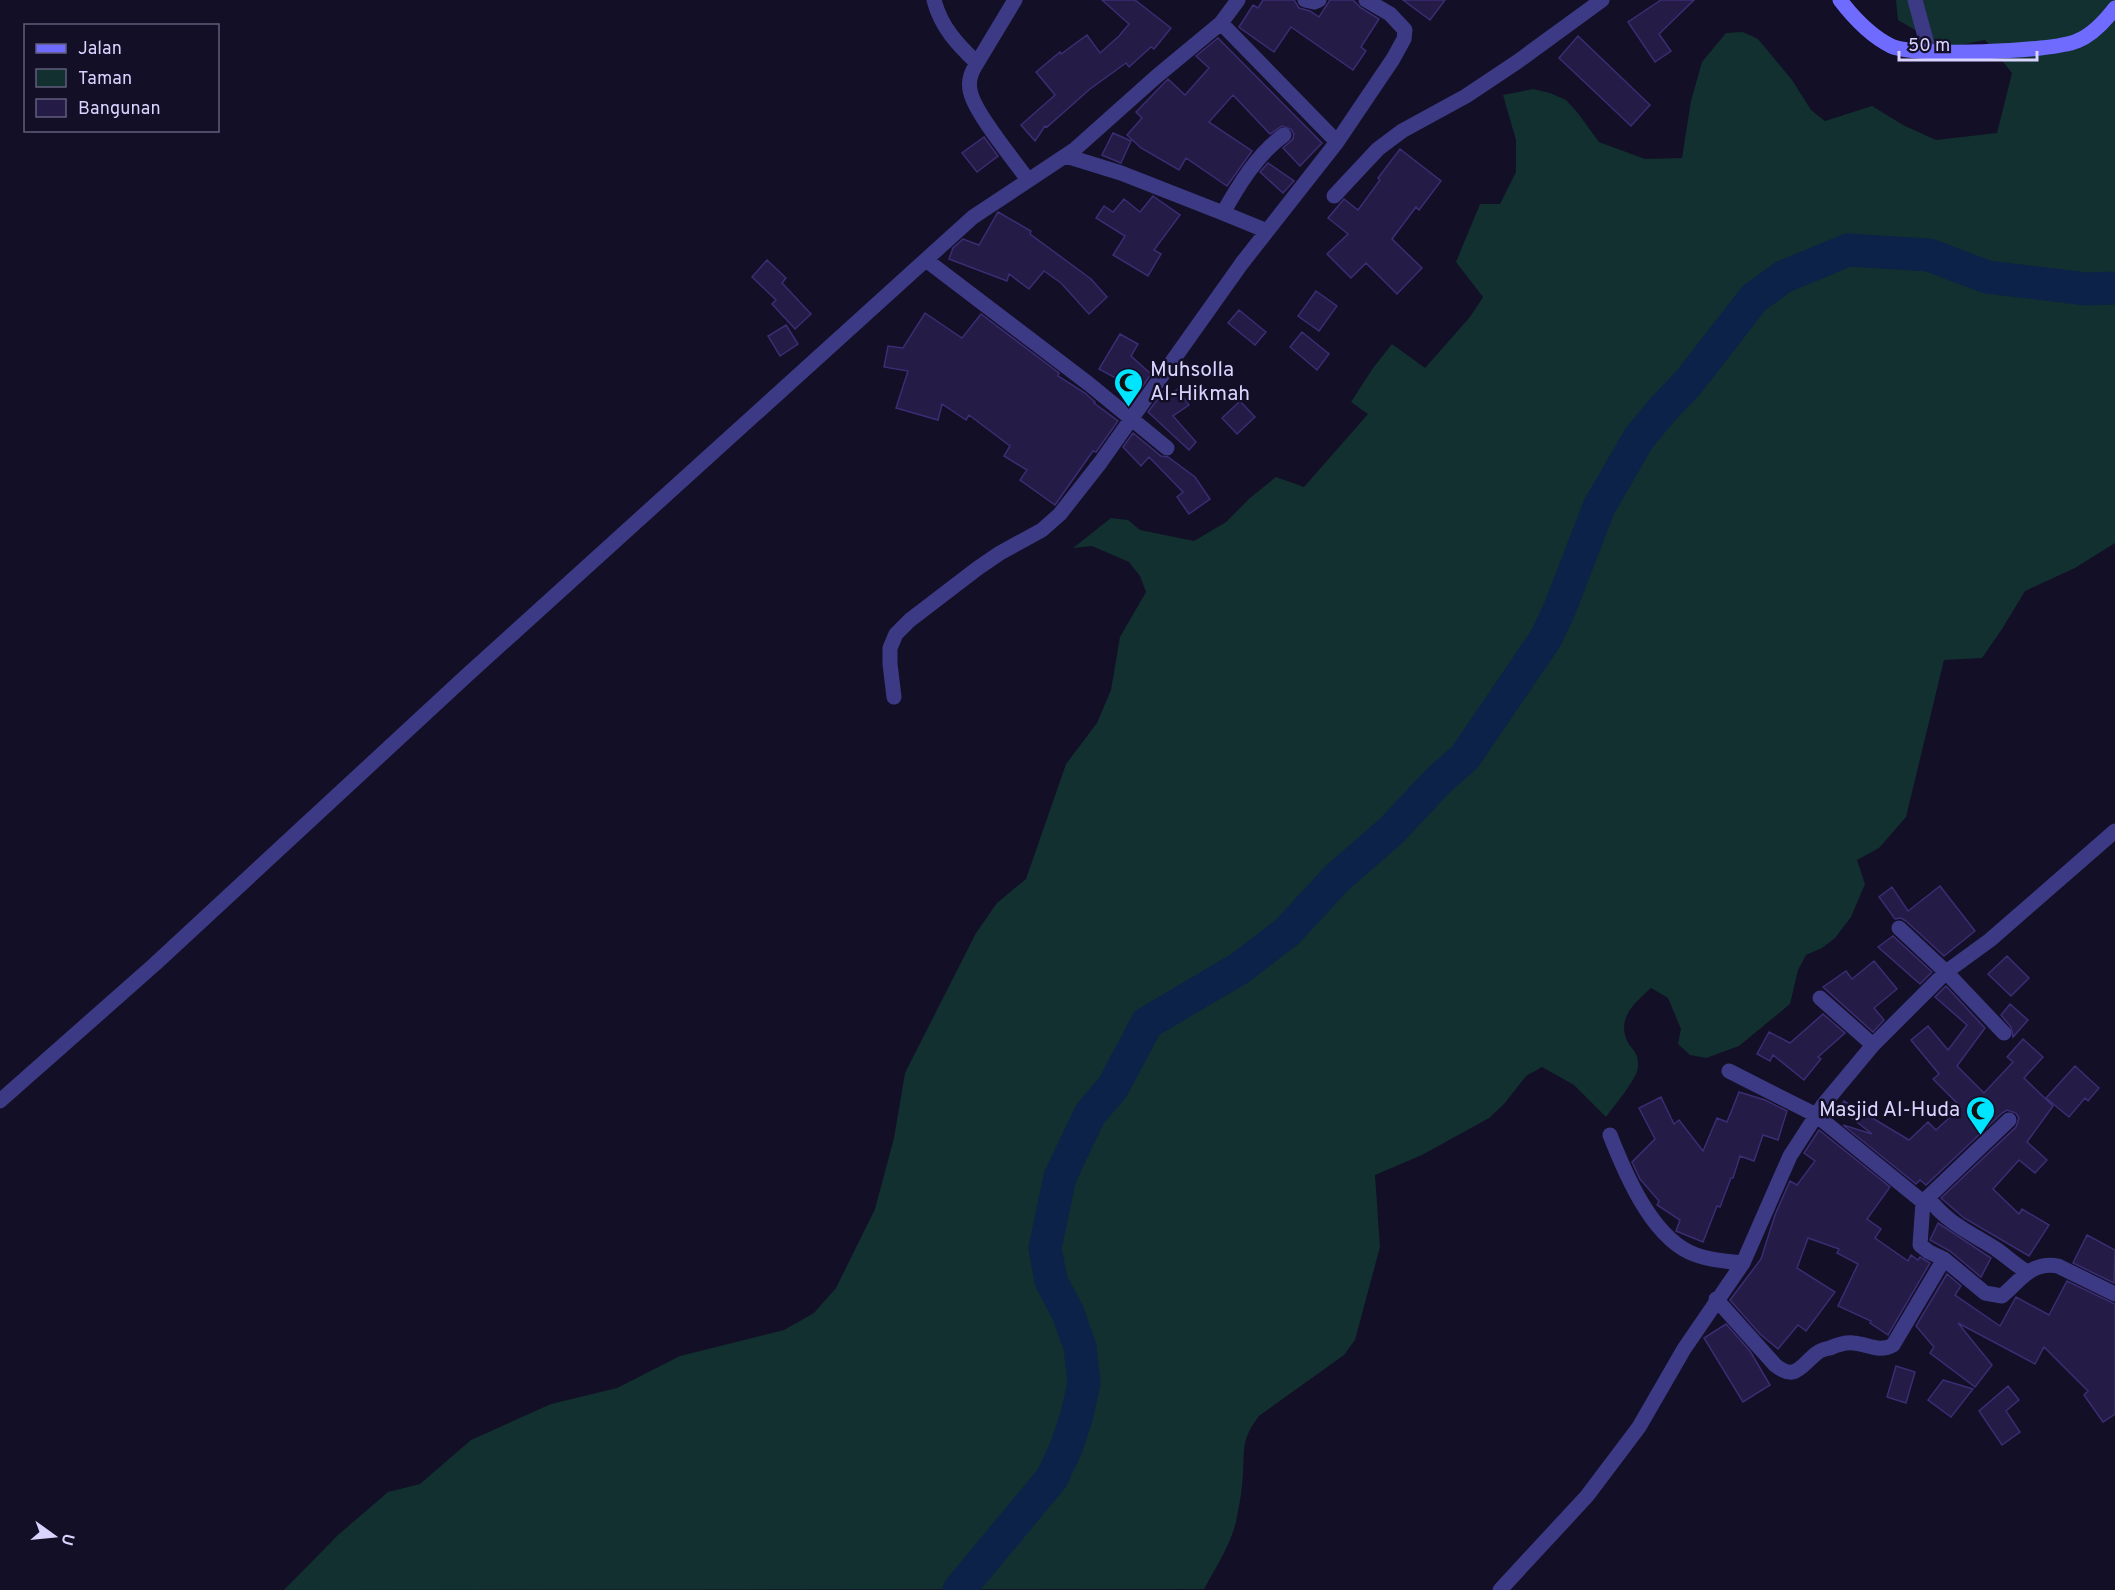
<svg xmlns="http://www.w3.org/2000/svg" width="2115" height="1590" font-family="Overpass,sans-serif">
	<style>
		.green { fill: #12302f }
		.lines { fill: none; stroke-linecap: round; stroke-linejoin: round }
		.river { stroke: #0c2248; stroke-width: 33 }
		.building { fill: #241b47; stroke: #3b2d73; stroke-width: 1.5 }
		.street { stroke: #3d3a85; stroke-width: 15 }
		.secondary { stroke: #6f6bff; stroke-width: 15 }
		.labels { text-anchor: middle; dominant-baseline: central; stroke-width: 5; stroke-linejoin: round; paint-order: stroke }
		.poi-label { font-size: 21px; fill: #d9d4ff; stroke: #130f26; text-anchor: start }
	</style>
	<rect width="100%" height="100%" fill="#130f26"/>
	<path class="green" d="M1896,0H2115V543L2075,568L2025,591L2002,629L1982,658L1944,660L1906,817L1879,848L1857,860L1865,884L1851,917L1835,938L1822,948L1806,955L1798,970L1790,1004L1739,1046L1706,1058L1690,1055L1678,1044L1681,1029L1668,998L1651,988C1637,1001 1618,1016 1626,1038C1630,1050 1639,1050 1638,1067C1637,1079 1614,1106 1606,1117L1574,1085L1542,1067L1526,1076L1504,1104L1489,1118L1422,1155L1375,1175L1380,1247L1355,1340L1344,1355L1259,1416C1238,1443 1246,1455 1242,1486C1241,1498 1238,1510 1236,1522C1230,1546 1216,1567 1204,1589L284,1590L338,1535L388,1492L420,1484L471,1440L551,1404L617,1388L680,1356L784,1330L814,1313L836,1288L875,1209L894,1138L905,1073L976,933L997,903L1026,879L1066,764L1097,723L1111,690L1120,637L1146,592L1140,576L1129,562L1092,546L1073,548L1111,518L1128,520L1140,530L1194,541L1226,522L1250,498L1276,477L1304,487L1368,414L1351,402L1373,368L1392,344L1425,368L1470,317L1483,297L1456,262L1480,204H1500L1516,172V140L1503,95L1533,89L1550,93L1566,100L1577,112L1599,142L1645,159L1682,158L1691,101L1702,62L1726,33L1743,32L1758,39L1792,80L1811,110L1825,121L1872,106L1903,125L1936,140L1997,133L2012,73L1985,40L1946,48L1898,20Z"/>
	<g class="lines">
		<path class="river" d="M959,1590L1052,1478L1066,1448L1077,1415L1084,1383L1080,1347L1068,1313L1051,1281L1045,1248L1060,1177L1090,1114L1113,1087L1147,1023L1240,968L1287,932L1337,878L1391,831L1439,780L1465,757L1546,638L1560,608L1599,507L1639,438L1663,409L1688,383L1754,298L1783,277L1848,250L1929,255L1987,277L2087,289L2115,288"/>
	</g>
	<path class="building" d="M1102,0H1135L1171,28L1154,49L1151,47L1129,67L1126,63L1090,89L1047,127L1045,126L1035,141L1021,125L1055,95L1036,72L1060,52L1061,54L1087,35L1100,53L1119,36L1129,24Z
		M1263,0H1294L1299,8L1310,11L1319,17L1330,0H1353L1361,8L1379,19L1361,47L1366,51L1353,70L1291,27L1274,52L1240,28L1239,27L1253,5L1258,8Z
		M1403,0H1445L1430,20Z
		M1661,0H1694L1659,34L1671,51L1655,62L1628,22Z
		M1578,36L1650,105L1631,126L1559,58Z
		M1218,38L1322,143L1300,166L1283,148L1293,139L1294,134L1291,129L1282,126L1270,134L1233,95L1209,122L1252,151L1227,186L1186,158L1179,170L1141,148L1127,135L1142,118L1136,112L1168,79L1185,95L1209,68L1196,56Z
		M1113,133L1131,141L1121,163L1102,155Z
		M984,137L998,156L977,172L962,153Z
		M1400,149L1441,181L1419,210L1416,207L1392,239L1422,268L1397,294L1366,263L1351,278L1327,254L1348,234L1328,218L1344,199L1358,210L1380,180L1378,178Z
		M1268,163L1294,181L1283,193L1260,172Z
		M1153,196L1180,215L1154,250L1161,254L1148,276L1113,255L1125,236L1096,218L1104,206L1113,212L1124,199L1140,212Z
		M998,212L1031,231L1030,234L1091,279L1107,297L1089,314L1061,283L1044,271L1029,289L1009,274L1007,281L949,259L953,248L963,239L979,245Z
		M767,260L786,278L782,283L811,314L795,329L772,304L776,300L752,277Z
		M1316,291L1337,306L1319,331L1298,316Z
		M1239,310L1266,332L1255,345L1228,323Z
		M925,313L962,338L981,314L1059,373L1058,376L1085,393L1095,402L1094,403L1118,421L1096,452L1093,451L1055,505L1020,480L1027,470L1004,456L1010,446L969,415L966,420L942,404L938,420L896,408L908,371L884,367L888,346L903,348Z
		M786,325L798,344L780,356L768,336Z
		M1302,332L1329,354L1317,370L1290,347Z
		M1120,334L1138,344L1131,356L1151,374L1134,399L1118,384L1121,381L1099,369Z
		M1166,388L1172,393L1178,389L1189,405L1173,416L1196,442L1189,450L1148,412Z
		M1240,401L1255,417L1237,434L1222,418Z
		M1133,433L1161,456L1168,457L1195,477L1210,499L1189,514L1177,497L1183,492L1149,457L1141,466L1123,447Z
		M1940,886L1975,931L1944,956L1906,921L1901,918L1895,919L1879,897L1892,887L1908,911Z
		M1893,936L1932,972L1920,984L1878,947Z
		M2007,956L2029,978L2011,996L1988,974Z
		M1874,961L1897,989L1874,1008L1884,1020L1873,1032L1823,987L1846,971L1852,979Z
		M1946,986L1985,1028L1957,1066L1984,1093L2013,1062L2007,1057L2023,1039L2043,1057L2024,1078L2053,1106L2027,1142L2047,1160L2035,1173L2019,1160L1993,1189L2019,1214L2022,1209L2049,1225L2029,1256L1964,1218L1941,1198L2016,1127L2019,1118L2016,1113L2007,1110L2002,1113L1926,1185L1920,1180L1916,1184L1843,1125L1872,1134L1839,1108L1844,1101L1909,1140L1928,1122L1936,1130L1961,1107L1933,1079L1939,1074L1911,1040L1928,1026L1948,1050L1967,1025L1935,997Z
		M2010,1004L2028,1020L2013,1037L2011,1027L2001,1015Z
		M1823,1014L1845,1033L1818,1057L1821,1059L1804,1080L1773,1055L1770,1061L1757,1054L1769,1032L1790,1043Z
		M2075,1066L2099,1088L2088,1101L2085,1098L2069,1117L2046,1098Z
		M1739,1092L1765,1100L1787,1111L1778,1140L1763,1135L1754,1161L1740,1156L1733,1178H1731L1720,1207L1717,1206L1703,1242L1676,1231L1680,1220L1657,1205L1659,1201L1640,1179L1632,1162L1655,1139L1639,1108L1661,1097L1674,1124L1679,1120L1703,1151L1717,1118L1727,1122Z
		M1819,1130L1890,1187L1867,1219L1881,1229L1875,1238L1908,1261L1911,1255L1918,1260L1920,1257L1930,1263L1888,1335L1870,1323L1871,1321L1838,1306L1858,1264L1837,1253L1839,1249L1808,1238L1797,1268L1835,1292L1806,1331L1798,1325L1778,1349L1760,1334L1730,1300L1761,1259L1775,1215L1790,1181L1797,1185L1815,1161L1804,1153Z
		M1938,1223L1991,1258L1981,1277L1950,1251L1930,1240Z
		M2087,1235L2115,1250L2114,1283L2073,1263Z
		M1947,1274L1961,1286L1955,1295L2000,1326L2016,1297L2049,1315L2067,1281L2115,1304V1414L2103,1422L2084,1395L2088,1391L2044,1347L2035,1364L1958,1323L1992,1365L1975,1387L1930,1353L1934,1347L1916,1326Z
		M1726,1324L1750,1351L1770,1385L1743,1402L1704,1338Z
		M1896,1366L1915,1372L1906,1403L1887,1397Z
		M1943,1380L1973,1389L1951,1417L1928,1400Z
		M2008,1386L2019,1400L2006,1411L2020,1432L2002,1445L1979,1411Z"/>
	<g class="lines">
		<path class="street" d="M934,0C941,27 957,44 977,63
			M1015,0L977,63C972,71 968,79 970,90C973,111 1014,160 1028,180
			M1305,0L1314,2L1319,0
			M1915,0L1929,51
			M1221,23L1337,142
			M1066,156L1121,173L1223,213C1238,186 1258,153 1284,135
			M1334,196L1378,149L1402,131L1466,96L1517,62L1602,0
			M1223,213L1267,231
			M926,260L1089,384L1167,448
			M894,697L890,664V648L896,634L910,620L978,568L1000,553L1042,530L1060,514L1100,463L1242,263L1337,142L1393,59L1404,39L1405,30L1390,14L1366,0
			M1899,928L1946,972L2004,1033
			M1820,998L1873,1045
			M1729,1071L1816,1115L1923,1202L1920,1245L1929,1252L1944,1259L1985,1293L2002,1296C2020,1281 2031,1261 2058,1266L2115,1294
			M0,1101L155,964L465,677L973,217L1074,150L1157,76L1221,23L1238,0
			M1610,1135C1625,1173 1650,1233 1689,1252C1706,1260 1725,1261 1743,1263
			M1928,1197C1945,1222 1971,1233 1996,1249C2006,1256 2016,1265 2027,1272
			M1923,1202L2009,1120
			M1716,1299L1775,1365C1796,1382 1801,1365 1817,1353C1820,1350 1825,1349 1830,1348C1837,1345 1845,1342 1853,1343C1868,1344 1879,1353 1893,1345L1944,1259
			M1500,1590L1587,1496L1639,1427L1684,1349L1743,1263L1790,1156L1823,1105L1873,1045L1946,972L1990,940L2115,831"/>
		<path class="secondary" d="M1840,0C1853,17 1871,36 1891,46C1914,57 2052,52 2077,41C2092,35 2105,21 2115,8"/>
	</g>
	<defs>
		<symbol id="mosque-pin" viewBox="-11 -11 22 30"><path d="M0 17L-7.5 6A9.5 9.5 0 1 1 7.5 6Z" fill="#00e5ff" stroke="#130f26"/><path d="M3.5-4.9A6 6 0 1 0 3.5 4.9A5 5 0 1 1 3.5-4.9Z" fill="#111"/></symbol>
	</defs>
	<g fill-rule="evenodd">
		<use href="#mosque-pin" x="1112" y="366" width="33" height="45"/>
		<use href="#mosque-pin" x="1964" y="1094" width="33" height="45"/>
	</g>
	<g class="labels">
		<g class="poi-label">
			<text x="1150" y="370">Muhsolla<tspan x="1150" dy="24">Al-Hikmah</tspan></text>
			<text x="1960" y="1110" text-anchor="end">Masjid Al-Huda</text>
		</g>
	</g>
	<rect x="24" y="24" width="195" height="108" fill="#130f26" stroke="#625e7d" stroke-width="1.5"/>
	<rect x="36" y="44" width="30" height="9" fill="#6f6bff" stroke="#625e7d" stroke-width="1.5"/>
	<text x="78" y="54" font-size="18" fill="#d9d4ff">Jalan</text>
	<rect x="36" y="69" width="30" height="18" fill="#12302f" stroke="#625e7d" stroke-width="1.5"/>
	<text x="78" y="84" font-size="18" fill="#d9d4ff">Taman</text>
	<rect x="36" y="99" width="30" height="18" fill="#241b47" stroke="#625e7d" stroke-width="1.5"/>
	<text x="78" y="114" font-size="18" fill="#d9d4ff">Bangunan</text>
	<g transform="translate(54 1536) rotate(105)" stroke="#130f26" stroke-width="4.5" paint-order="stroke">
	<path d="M0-4.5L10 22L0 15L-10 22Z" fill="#d9d4ff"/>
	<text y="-9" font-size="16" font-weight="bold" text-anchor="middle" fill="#d9d4ff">U</text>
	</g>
	<path d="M1899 51v9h138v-9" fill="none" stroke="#d9d4ff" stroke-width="3"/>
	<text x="1908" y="51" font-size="18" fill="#d9d4ff" stroke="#130f26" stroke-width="4.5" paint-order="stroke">50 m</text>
</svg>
